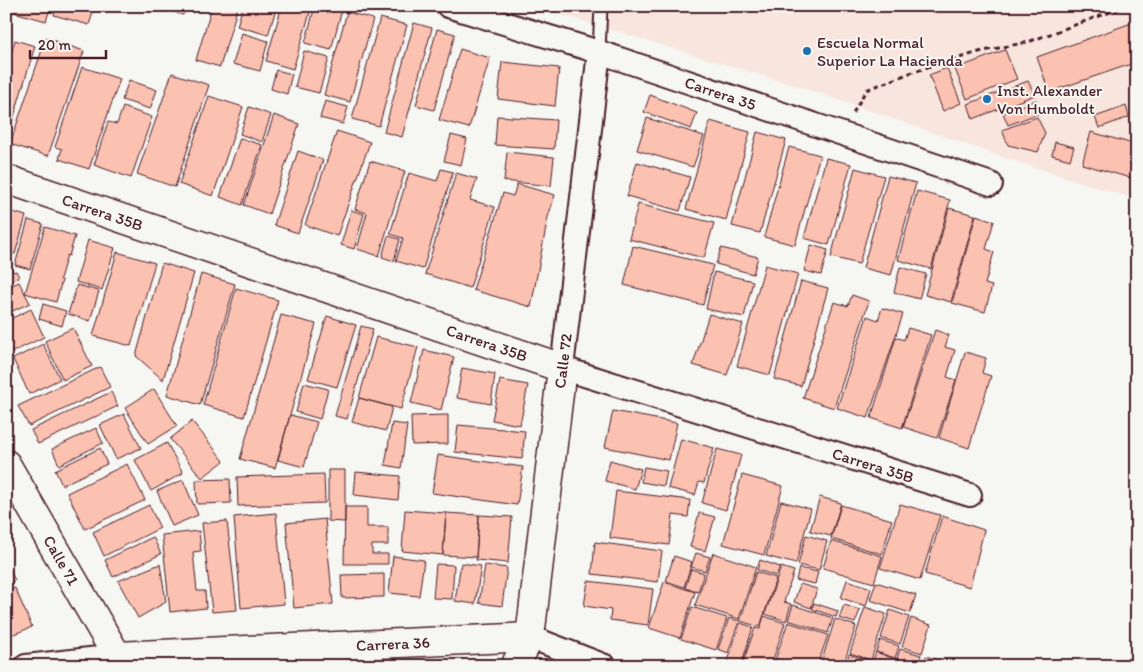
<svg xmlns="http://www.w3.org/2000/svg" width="1143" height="672" font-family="Itim,sans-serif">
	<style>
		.built { fill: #f8e6de }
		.building { fill: #fbc1b1; stroke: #4a1f2b }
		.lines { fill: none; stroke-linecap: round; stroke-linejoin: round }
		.service-casing { stroke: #4a1f2b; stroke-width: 15 }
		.minor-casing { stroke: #4a1f2b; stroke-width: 26 }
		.secondary-casing { stroke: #4a1f2b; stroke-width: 31 }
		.path { stroke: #4a1f2b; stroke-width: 3; stroke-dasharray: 5 4; stroke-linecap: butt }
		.service { stroke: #f6f6f2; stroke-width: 11 }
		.minor { stroke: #f6f6f2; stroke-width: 22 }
		.secondary { stroke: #f6f6f2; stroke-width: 28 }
		.poi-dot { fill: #1f6fb2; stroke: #f6f6f2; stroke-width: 2 }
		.labels { text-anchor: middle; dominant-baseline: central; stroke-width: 4; stroke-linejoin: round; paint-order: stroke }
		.poi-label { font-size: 16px; fill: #4a1f2b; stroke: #f6f6f2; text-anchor: start }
		.street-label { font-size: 16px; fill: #4a1f2b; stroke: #f6f6f2 }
	</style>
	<rect width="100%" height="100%" fill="#f6f6f2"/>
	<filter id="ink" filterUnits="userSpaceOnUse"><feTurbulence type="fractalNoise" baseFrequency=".02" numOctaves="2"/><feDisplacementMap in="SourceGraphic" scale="10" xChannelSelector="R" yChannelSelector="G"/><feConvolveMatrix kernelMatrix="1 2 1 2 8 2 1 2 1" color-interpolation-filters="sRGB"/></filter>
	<g filter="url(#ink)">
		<path class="built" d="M533,6H1137V200L996,155L819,93Z"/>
		<path class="building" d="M11,6H51L46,21L10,11Z
			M57,6H95L89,25L54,15Z
			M153,6H186L183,15Z
			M212,6H238L220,67L196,60Z
			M243,6H277L268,35L237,26Z
			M282,6H312L293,69L266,61Z
			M315,6H343L331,50L305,43Z
			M347,12L373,19L350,102L324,95Z
			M380,18L407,25L379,126L352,119Z
			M1137,21V62L1049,92L1037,57Z
			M414,23L432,28L402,137L384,132Z
			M437,29L455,34L434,110L416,105Z
			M242,33L268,41L260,71L233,64Z
			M46,38L84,51L48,156L10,144Z
			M15,40L35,46L9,133H6V53L11,54Z
			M460,49L490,58L469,128L439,120Z
			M1005,50L1017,79L967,99L955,69Z
			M304,51L329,58L319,93L295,87Z
			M502,62L559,68L555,106L498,99Z
			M82,67L120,79L89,169L59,159L62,149L55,147Z
			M947,68L961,103L943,111L929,75Z
			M276,70L292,74L287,94L271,89Z
			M172,73L209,85L175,187L137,174Z
			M129,80L157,90L150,109L122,100Z
			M1028,81L1035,95L973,119L968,104Z
			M650,95L697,113L691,129L644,112Z
			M209,96L243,107L213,196L179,184Z
			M1036,100L1040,113L1008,125L1003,113Z
			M325,101L348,107L343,124L320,118Z
			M1126,106L1129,117L1099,128L1095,117Z
			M123,107L152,117L131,178L94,165L108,122L117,124Z
			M249,107L271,115L262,142L240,134Z
			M274,115L299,124L269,214L244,205Z
			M497,116L556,120L554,149L495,145Z
			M1037,117L1045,133L1038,152L1008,145L1002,130Z
			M647,118L704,136L693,167L637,150Z
			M710,121L750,132L726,220L686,209Z
			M337,131L370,142L337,236L305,225Z
			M757,132L786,140L760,233L732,226Z
			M1091,132L1137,145V169L1134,179L1082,164Z
			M451,135L467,139L461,165L444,161Z
			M240,138L262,145L242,205L220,197Z
			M1055,142L1074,147L1070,160L1052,155Z
			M789,147L820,155L795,245L764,237Z
			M298,151L323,160L298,233L274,225Z
			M507,152L554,157L551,186L504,181Z
			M826,158L851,164L829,245L804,238Z
			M370,161L405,171L379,256L357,249L367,213L355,209Z
			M637,162L690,177L680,211L627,196Z
			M855,168L884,176L859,264L831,257Z
			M441,169L453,172L423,269L396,261L403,238L390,234L409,173L437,181Z
			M456,173L477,179L470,200L495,207L470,288L425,274Z
			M888,176L916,183L891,275L863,268Z
			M517,184L555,195L548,217L531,307L473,290L503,193L513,196Z
			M917,191L950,200L931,269L898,260Z
			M638,204L714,223L704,258L629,239Z
			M949,208L975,215L951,302L925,295Z
			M6,210L26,216L15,254L6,252Z
			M351,210L364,214L354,249L341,245Z
			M976,215L994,221L986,249L994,252L985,284L992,286L985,312L952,303Z
			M28,220L43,224L30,269L15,265Z
			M45,227L75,236L69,256L67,255L60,279L62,280L56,302L25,293Z
			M388,236L400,239L394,261L382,257Z
			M88,240L115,248L102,290L76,282Z
			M811,245L828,250L821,275L804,271Z
			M633,246L713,265L703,305L624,285Z
			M721,248L758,257L753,274L716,264Z
			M117,252L155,263L131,346L93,336Z
			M162,263L194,273L163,380L136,356Z
			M9,264L13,272L16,271L19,277L6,283V266Z
			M765,265L798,274L770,375L737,366Z
			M900,267L926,274L919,299L894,292Z
			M714,272L753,281L744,317L706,309Z
			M201,274L235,284L200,405L167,395Z
			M801,281L828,288L801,386L774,379Z
			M19,282L30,303L6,314V288Z
			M77,285L99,291L90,321L68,314Z
			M236,288L278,300L244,417L203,405Z
			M852,295L869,301L834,408L803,398L834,302L848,306Z
			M43,304L66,311L62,326L39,319Z
			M882,308L903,314L868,418L837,408L867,316L878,320Z
			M31,309L44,337L6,355V321Z
			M709,314L743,324L727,375L693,365Z
			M281,315L316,324L275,468L240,459Z
			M327,316L356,325L337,387L308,379Z
			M361,326L373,329L347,419L335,416Z
			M73,328L92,366L63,380L45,341Z
			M908,328L931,335L902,428L871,418L896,337L904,340Z
			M935,330L949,335L945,347L955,350L947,377L956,380L937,438L903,427Z
			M376,337L418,347L401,409L359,398Z
			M43,344L60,379L29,394L13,359Z
			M424,350L454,357L441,410L411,403Z
			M965,352L986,358L982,373L991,376L969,448L939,438Z
			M100,367L110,387L29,426L18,406Z
			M462,368L495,374L491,404L457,398Z
			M500,380L528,385L520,425L492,420Z
			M304,383L328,389L320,419L296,412Z
			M154,389L177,426L148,444L125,408Z
			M111,392L118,406L38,444L31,430Z
			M359,398L392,407L386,431L352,422Z
			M613,411L677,423L669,460L605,447Z
			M124,414L141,448L116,459L100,425Z
			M290,415L317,422L304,467L278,460Z
			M448,415V444L412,445L411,416Z
			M192,421L224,461L202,478L170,439Z
			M392,423L407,425L401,468L385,465Z
			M458,425L525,431L522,459L455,452Z
			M96,428L103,443L59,465L52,449Z
			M681,439L714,448L704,483L699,482L695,495L668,488Z
			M167,443L183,473L151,491L135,460Z
			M100,448L107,464L62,485L55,470Z
			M717,449L741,455L726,510L702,503Z
			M438,455L523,467L517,505L432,493Z
			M610,460L641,469L635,489L605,481Z
			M127,464L145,500L85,529L67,493Z
			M644,467L667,471L664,486L641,482Z
			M328,470H345V522L328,521Z
			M356,472L400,476L398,500L354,495Z
			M324,474L325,503L238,506L237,477Z
			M742,475L783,486L764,555L723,544Z
			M230,479L231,503L197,504L196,480Z
			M183,480L198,515L172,526L157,491Z
			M616,491L690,500L688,517L673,515L669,545L610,538Z
			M820,497L841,503L831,536L810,531Z
			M781,501L811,509L796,564L766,556Z
			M900,504L940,515L920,580L880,568Z
			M149,505L160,528L104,556L93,532Z
			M841,505L892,520L882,554L831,539Z
			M345,507H367V527H388V545H372V554H388V564H344Z
			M405,510L446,513L443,555L402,551Z
			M276,513L284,604L241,608L234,517Z
			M446,513L479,515L476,557L443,555Z
			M699,513L715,517L705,551L690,547Z
			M479,515L512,517L508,563L476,560Z
			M942,516L984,530L970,587L925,574Z
			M325,519L333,604L294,608L286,523Z
			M227,521L237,610L212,612L202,523Z
			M199,531L201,551L193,552L197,591H205L206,608L170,612L162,535Z
			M806,535L827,541L819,570L798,565Z
			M153,537L161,554L113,577L105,560Z
			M831,541L882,556L874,583L823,568Z
			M595,542L662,551L658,582L592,574Z
			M696,553L710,557L705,571L691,567Z
			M713,553L756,567L739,619L695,605Z
			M393,556L424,560L419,596L389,593Z
			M674,556L692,562L684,587L666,581Z
			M760,560L780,567L776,576L757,570Z
			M6,563L15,580L6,585Z
			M461,563L481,566L475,604L455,601Z
			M160,564L166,602L138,618L118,581Z
			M436,564L454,565L452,599L433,598Z
			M485,565L507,568L502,606L479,603Z
			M781,567L794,571L784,602L791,604L786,621L765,614Z
			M799,568L818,572L815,584L796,580Z
			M691,569L704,573L698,592L685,588Z
			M756,572L776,578L760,627L740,621Z
			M384,574V597L342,598L341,575Z
			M847,580L871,588L866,606L841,598Z
			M588,581L653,589L648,625L610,620L611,610L584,606Z
			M664,582L695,592L680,638L649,628Z
			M876,582L916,595L910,613L870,600Z
			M800,584L817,589L811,608L794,602Z
			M15,588L32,627L6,637V592Z
			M814,603L838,611L836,617L812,609Z
			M793,605L833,618L828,633L788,620Z
			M844,605L860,610L855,623L839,618Z
			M692,607L727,618L716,650L681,639Z
			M865,607L886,614L871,660L850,653Z
			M890,610L909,617L900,644L881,638Z
			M764,616L785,623L771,666L742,665L755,628L760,629Z
			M729,618L739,621L728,653L718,649Z
			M911,618L931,625L922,653L902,647Z
			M835,619L856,626L843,666H820Z
			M788,622L828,635L817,666H773Z
			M740,623L753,627L741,666H732L727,664Z
			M880,640L899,646L895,658L876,652Z
			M900,649L921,655L918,666H900L895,664Z
			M876,652L895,659L893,666H871Z
			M849,654L870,661L868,666H846Z
			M926,656L957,666H923Z"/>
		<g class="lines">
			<defs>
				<path id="service" d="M599,52L601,6"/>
				<g id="minor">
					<path id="s1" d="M448,6L599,52L991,184"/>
					<path id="s2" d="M599,52L562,368L970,495"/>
					<path d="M530,637L605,666"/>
					<path d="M26,666L117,656"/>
				</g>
				<g id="secondary">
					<path id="s3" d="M6,179L562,368L530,637L515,666"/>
					<path id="s4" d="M6,464L117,656L530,637"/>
				</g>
			</defs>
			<use href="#service" class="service-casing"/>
			<use href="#minor" class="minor-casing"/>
			<use href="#secondary" class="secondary-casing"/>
			<path class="path" d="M853,113L866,90L910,73L979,52L1028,42L1127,6"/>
			<use href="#service" class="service"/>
			<use href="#minor" class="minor"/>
			<use href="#secondary" class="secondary"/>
		</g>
	</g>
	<g class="poi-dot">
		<circle cx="807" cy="51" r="5"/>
		<circle cx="987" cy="99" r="5"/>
	</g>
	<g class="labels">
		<g class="poi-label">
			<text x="817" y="42">Escuela Normal<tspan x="817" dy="18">Superior La Hacienda</tspan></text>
			<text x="997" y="90">Inst. Alexander<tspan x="997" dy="18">Von Humboldt</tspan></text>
		</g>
		<g class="street-label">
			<text stroke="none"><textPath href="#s1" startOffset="286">Carrera 35</textPath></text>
			<text stroke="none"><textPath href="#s3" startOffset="102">Carrera 35B</textPath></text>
			<text stroke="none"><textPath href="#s3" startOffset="508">Carrera 35B</textPath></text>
			<text transform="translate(563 361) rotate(-83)">Calle 72</text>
			<text stroke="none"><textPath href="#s2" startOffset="644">Carrera 35B</textPath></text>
			<text stroke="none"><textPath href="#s4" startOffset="111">Calle 71</textPath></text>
			<text stroke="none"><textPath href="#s4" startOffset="498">Carrera 36</textPath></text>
		</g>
	</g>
	<rect width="1143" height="672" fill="none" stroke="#f6f6f2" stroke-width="25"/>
	<rect x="12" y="12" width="1118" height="647" fill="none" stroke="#4a1f2b" stroke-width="2" filter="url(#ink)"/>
	<path d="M30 50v8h76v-8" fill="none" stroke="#4a1f2b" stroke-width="2.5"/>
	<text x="38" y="50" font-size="15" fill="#4a1f2b" stroke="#f6f6f2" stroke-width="4" paint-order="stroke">20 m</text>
</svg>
